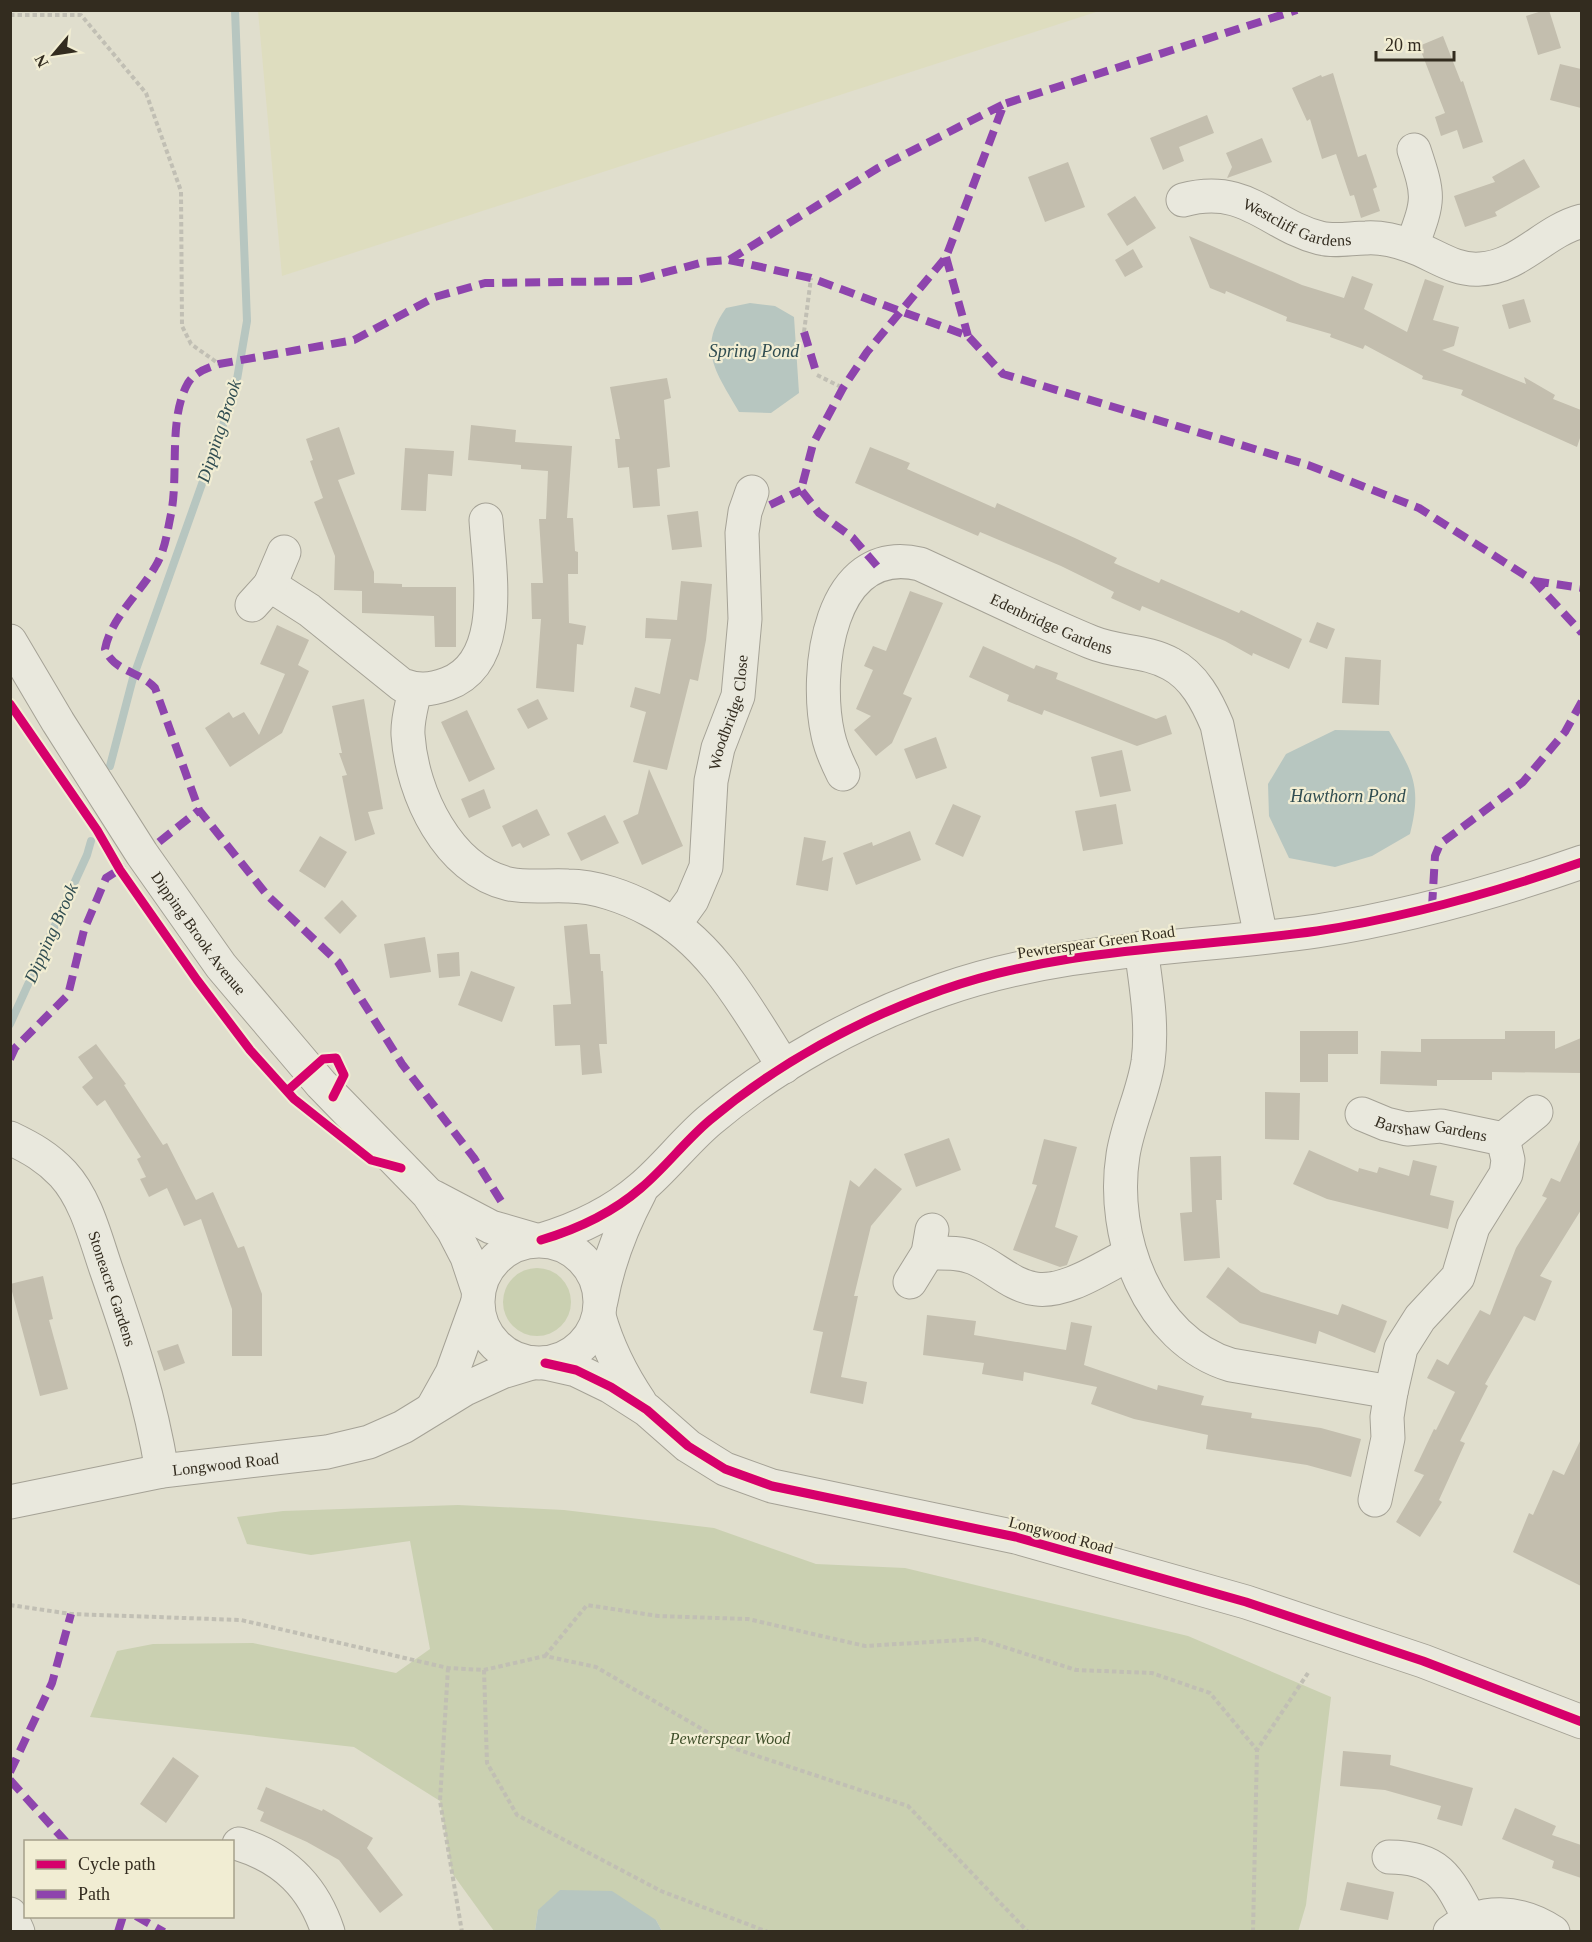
<svg xmlns="http://www.w3.org/2000/svg" width="1592" height="1942" font-family="Georgia,serif">
	<style>
		.farmland { fill: #deddbf }
		.green { fill: #cad0b1 }
		.water { fill: #b7c6c0 }
		.lines { fill: none; stroke-linecap: round; stroke-linejoin: round }
		.stream { stroke: #b7c6c0; stroke-width: 8 }
		.building { fill: #c3beae }
		.minor-casing { stroke: #a5a296; stroke-width: 35 }
		.path { stroke: #c1bfb4; stroke-width: 4; stroke-dasharray: 4.5 3; stroke-linecap: butt }
		.minor { stroke: #e9e8dd; stroke-width: 33 }
		.quiet { stroke: #8e44ad; stroke-width: 8; stroke-dasharray: 15 8; stroke-linecap: butt }
		.cycleway-casing { stroke: #f1edd3; stroke-width: 13 }
		.cycleway { stroke: #d6006c; stroke-width: 9 }
		.labels { text-anchor: middle; dominant-baseline: central; stroke-width: 4.5; stroke-linejoin: round; paint-order: stroke }
		.street-label { font-size: 16px; fill: #332c1f; stroke: #f1edd3 }
		.park-label { font-size: 16px; font-style: italic; fill: #3d4d28; stroke: #f1edd3 }
		.water-label { font-size: 18px; font-style: italic; fill: #304d51; stroke: #f1edd3 }
	</style>
	<rect width="100%" height="100%" fill="#e0decd"/>
	<path class="farmland" d="M258,11V10L1099,11L282,276Z"/>
	<path class="green" d="M503 1302a34 34 0 1 1 68 0a34 34 0 1 1-68 0Z
		M458,1505L564,1510L714,1528L816,1564L905,1568L1188,1636L1331,1697L1306,1905L1298,1932L662,1931L656,1920L538,1910L535,1931H494L452,1873L440,1801L354,1747L90,1717L117,1651L153,1644L253,1643L396,1673L430,1649L410,1541L311,1555L247,1544L237,1517L283,1511Z"/>
	<path class="water" d="M750,303L775,306L794,317L799,393L771,413L739,412C717,373 696,350 726,308Z
		M1335,730L1389,731C1413,773 1422,786 1410,834L1372,856L1335,867L1289,858L1269,816L1268,784L1286,754Z
		M560,1890L612,1891L656,1920L662,1931H535L538,1910Z"/>
	<g class="lines">
		<path class="stream" d="M110,766L133,678L235,391L247,321L235,10
			M10,1024L87,855L91,841"/>
	</g>
	<path class="building" d="M1545,10H1549L1561,48L1538,55L1526,16Z
		M1443,36L1461,82L1463,81L1483,142L1463,149L1457,130L1441,136L1435,117L1445,113L1419,46Z
		M1560,64L1581,69V108L1550,100Z
		M1333,73L1358,157L1366,154L1377,187L1373,189L1380,211L1361,218L1354,195L1350,196L1336,154L1322,159L1310,119L1307,121L1292,88L1321,75L1322,77Z
		M1207,115L1214,133L1179,147L1184,161L1163,170L1150,138Z
		M1262,138L1272,162L1227,178L1232,167L1226,153Z
		M1524,159L1540,187L1495,212L1497,216L1465,227L1454,196L1495,182L1492,177Z
		M1068,162L1085,207L1045,222L1028,177Z
		M1135,196L1156,228L1127,246L1107,214Z
		M1189,236L1302,285L1344,298L1352,276L1373,284L1364,309L1407,332L1425,279L1444,286L1433,320L1459,327L1454,346L1442,350L1526,384L1524,377L1555,395L1553,399L1581,410V435L1577,447L1461,395L1463,390L1422,379L1423,376L1365,345L1363,349L1330,337L1331,334L1286,321L1287,317L1226,291L1225,294L1210,288Z
		M1133,249L1143,267L1125,277L1115,260Z
		M1524,299L1531,322L1509,329L1502,305Z
		M667,378L671,398L664,400L670,467L657,469L660,506L633,508L629,467L618,468L615,439H620L610,387Z
		M471,425L516,430L515,442L572,446L567,518H573L575,551L578,552V574H568L569,623L586,626L583,645L577,644L574,692L536,688L541,619H532L531,583H543L539,519H546L548,471L521,469V465L468,460Z
		M339,427L355,474L338,480L374,572V583L402,584V587H456V647H435L434,616L362,613V591L334,590L335,556L314,502L323,498L310,461L313,460L306,439Z
		M870,447L910,463L907,469L995,508L997,503L1077,539L1117,558L1114,563L1159,583L1161,579L1239,613L1241,610L1302,639L1289,669L1253,653L1252,656L1225,641L1142,606L1140,611L1111,598L1114,592L1061,566L980,532L978,536L855,483Z
		M405,448L454,451L452,476L428,474L426,511L401,510Z
		M698,511L702,547L672,550L667,515Z
		M681,581L712,584L706,640L698,681L690,679L667,770L633,762L646,712L630,707L635,687L660,694L671,639L645,638L646,618L677,620Z
		M910,591L943,603L903,694L912,698L892,743L876,756L854,730L871,716L856,709L873,670L864,666L873,646L886,651Z
		M1317,622L1335,629L1327,649L1309,642Z
		M277,625L309,640L298,665L309,671L282,733L230,767L205,728L229,712L233,718L244,712L259,735L285,674L260,664Z
		M983,646L1034,669L1036,665L1058,673L1056,679L1156,719L1166,715L1172,734L1137,746L1044,710L1042,715L1007,701L1009,695L969,677Z
		M1345,657L1381,660L1379,705L1342,703Z
		M364,699L383,809L368,812L375,834L355,841L342,776L347,775L339,753H342L332,706Z
		M538,699L548,719L528,729L517,709Z
		M467,710L495,769L469,782L441,722Z
		M936,737L947,768L916,779L904,749Z
		M1122,750L1131,791L1100,797L1091,757Z
		M649,769L683,846L642,865L623,821L638,814Z
		M484,789L491,808L469,818L461,799Z
		M953,804L981,816L963,857L935,844Z
		M1116,804L1123,844L1083,851L1075,811Z
		M537,809L550,835L523,848L520,843L512,847L502,826Z
		M605,815L619,843L581,861L567,833Z
		M910,831L921,860L856,885L843,853L872,842L873,846Z
		M320,836L347,852L325,888L299,871Z
		M804,837L826,841L822,861L833,857L828,891L796,885Z
		M342,900L357,916L340,934L324,918Z
		M587,924L590,954H600L601,971H603L607,1044H599L602,1073L582,1075L580,1045L555,1046L553,1005L571,1004L564,926Z
		M425,937L431,972L390,978L384,944Z
		M459,952L460,976L439,978L437,954Z
		M471,971L515,987L502,1022L458,1005Z
		M1300,1031H1358V1054H1328V1082H1300Z
		M1505,1031H1555V1049L1581,1038V1073L1492,1072V1080H1437V1086L1380,1084L1381,1051L1421,1052V1039H1505Z
		M96,1044L126,1084L124,1085L163,1145L167,1143L196,1200L213,1192L238,1248L244,1246L262,1294V1356H232V1309L201,1219L184,1226L167,1188L149,1197L140,1179L146,1177L137,1159L141,1157L105,1100L97,1106L82,1087L93,1078L78,1057Z
		M1265,1092L1300,1093L1299,1140L1265,1139Z
		M949,1138L961,1170L916,1187L904,1154Z
		M1581,1138V1210L1540,1276L1552,1281L1535,1321L1524,1316L1485,1384L1488,1386L1460,1441L1465,1443L1439,1500L1442,1502L1420,1537L1396,1522L1424,1475L1414,1471L1434,1429L1436,1430L1455,1392L1427,1378L1437,1359L1448,1365L1480,1310L1490,1315L1516,1248L1547,1198L1542,1196L1551,1178L1560,1182Z
		M1044,1139L1077,1147L1055,1227L1078,1236L1067,1265L1060,1267L1013,1250L1037,1185L1032,1184Z
		M1309,1150L1358,1172L1359,1168L1377,1173L1379,1167L1409,1176L1413,1160L1437,1166L1430,1195L1454,1201L1448,1229L1327,1199L1293,1184Z
		M1221,1156L1222,1200H1216L1220,1258L1184,1261L1180,1213L1192,1212L1190,1157Z
		M875,1168L902,1189L871,1226L854,1296H858L841,1377L867,1382L863,1404L810,1393L823,1332L813,1330L850,1180L859,1187Z
		M1228,1267L1261,1292L1338,1315L1342,1304L1387,1321L1375,1353L1319,1331L1316,1344L1240,1323L1206,1297Z
		M43,1276L53,1319L49,1320L68,1389L40,1396L10,1284Z
		M927,1315L976,1321L974,1335L1066,1350L1071,1322L1092,1326L1084,1365L1157,1390L1158,1385L1204,1396L1201,1405L1252,1413L1251,1418L1321,1428L1361,1439L1351,1477L1307,1465L1206,1449L1208,1435L1134,1419L1091,1404L1097,1387L1024,1372L1023,1381L982,1374L984,1363L923,1355Z
		M178,1344L185,1363L164,1371L157,1351Z
		M1581,1439V1586L1513,1552L1529,1513L1533,1515L1553,1470L1564,1475Z
		M1343,1751L1391,1755L1390,1765L1473,1788L1462,1826L1437,1819L1441,1806L1385,1790L1340,1786Z
		M173,1757L199,1776L166,1823L140,1804Z
		M266,1787L322,1811L323,1809L373,1838L367,1848L403,1895L380,1913L339,1860L307,1842L260,1821L264,1812L257,1809Z
		M1515,1808L1556,1826L1552,1835L1581,1845V1878L1552,1868L1554,1861L1502,1839Z
		M1347,1882L1394,1892L1388,1920L1340,1910Z"/>
	<g class="lines">
		<defs>
			<g id="minor">
				<path id="s1" d="M1183,200C1247,183 1268,225 1320,238C1335,242 1351,238 1366,238C1381,237 1397,241 1411,246C1434,254 1454,271 1480,269C1520,267 1544,231 1582,221"/>
				<path d="M1412,246C1429,199 1430,198 1414,150"/>
				<path d="M270,585L309,610L402,685C418,691 430,690 447,684C507,662 489,570 486,520"/>
				<path d="M252,605L270,585L284,552"/>
				<path id="s2" d="M10,641L58,722L142,854L221,966L321,1084L428,1194L453,1230L467,1257L478,1290"/>
				<path d="M415,690C412,705 407,720 408,735C412,794 448,870 509,884C528,888 548,885 568,886C595,886 626,897 650,910C713,943 747,1009 784,1067"/>
				<path id="s3" d="M843,774C837,762 831,749 828,735C814,673 828,542 920,564C977,590 1033,618 1091,642C1117,653 1146,650 1171,664C1194,676 1207,701 1217,725L1261,937"/>
				<path id="s4" d="M674,925L692,900L706,867L711,781L718,748L738,696L745,619L742,533L745,512L752,492"/>
				<path d="M1141,948C1146,986 1153,1024 1148,1062C1143,1094 1128,1123 1123,1155C1110,1236 1148,1340 1231,1365L1391,1392"/>
				<path id="s5" d="M1362,1114L1386,1124L1407,1129L1441,1126L1503,1139L1508,1160L1506,1174L1473,1227L1458,1277L1420,1318L1401,1348L1391,1392L1387,1417L1388,1438L1375,1500"/>
				<path id="s6" d="M10,1138C31,1148 47,1157 63,1174C86,1199 95,1237 106,1269C130,1338 150,1398 162,1471"/>
				<path d="M1503,1139L1536,1112"/>
				<path d="M434,1197L491,1227L536,1240"/>
				<path d="M541,1240C578,1229 611,1214 641,1188C665,1168 685,1141 710,1120C777,1064 859,1019 942,990C1064,947 1191,949 1317,931C1407,917 1496,892 1582,862"/>
				<circle cx="539" cy="1302" r="61"/>
				<path d="M928,1253C944,1253 960,1252 974,1258C995,1267 1012,1286 1036,1289C1067,1293 1103,1267 1130,1254"/>
				<path d="M910,1282L928,1253L932,1230"/>
				<path d="M601,1301C608,1261 621,1228 640,1192"/>
				<path d="M599,1316C608,1348 621,1374 640,1402"/>
				<path d="M545,1363L576,1370L611,1387L647,1410L688,1446L725,1469L772,1486L1016,1537L1246,1602L1423,1661L1582,1722"/>
				<path d="M433,1407L452,1373L477,1304"/>
				<path id="s7" d="M10,1502L162,1471L327,1452L369,1442L403,1427L465,1389L502,1372L532,1363"/>
				<path d="M239,1844C284,1858 313,1886 328,1932"/>
				<path d="M1389,1857C1438,1857 1448,1877 1469,1918"/>
				<path d="M10,1914L18,1932"/>
				<path d="M1450,1932C1481,1908 1520,1910 1553,1932"/>
			</g>
		</defs>
		<use href="#minor" class="minor-casing"/>
		<path class="path" d="M10,15H81L146,93L181,191L182,326L191,344L219,364
			M804,332L811,278
			M817,375L843,388
			M10,1605L71,1614L241,1620L448,1668L484,1670L545,1656L596,1667L736,1749L908,1806L1028,1932
			M545,1656L587,1605L658,1616L748,1619L865,1646L979,1639L1076,1670L1152,1673L1210,1693L1257,1750
			M448,1668L440,1801L462,1932
			M484,1670L487,1763L517,1815L661,1891L768,1932
			M1253,1932L1257,1750L1308,1673"/>
		<use href="#minor" class="minor"/>
		<path class="quiet" d="M946,257L968,336
			M729,260L811,278L968,336L1003,374L1308,465L1419,508L1534,581L1582,633
			M804,332L817,375
			M770,505L801,490
			M877,566L853,538L819,513L801,490L813,444L843,388L867,352L946,257L1004,104L1297,10
			M1534,581L1582,588
			M159,842L199,810
			M1432,907L1435,856L1440,844L1523,782L1565,732L1582,701
			M10,1059L15,1048L68,995L84,930L106,878L125,866
			M501,1201L474,1158L402,1064L338,962L267,895L199,810L155,688C140,671 114,672 105,649C111,618 140,593 155,567C165,551 167,533 171,514C179,474 168,418 188,383C195,372 207,368 219,364L354,340L435,297L485,283L633,281L704,262L729,260L878,168L1004,104
			M10,1772L52,1683L71,1614
			M10,1780L66,1842
			M136,1916L164,1932
			M118,1932L123,1916"/>
		<defs>
			<path id="cycleway" d="M10,704L97,830L120,870L197,980L250,1050L294,1099L371,1160L401,1168
				M287,1091L323,1059L336,1058L344,1075L333,1097
				M541,1240C578,1229 611,1214 641,1188C665,1168 685,1141 710,1120C777,1064 859,1019 942,990C1064,947 1191,949 1317,931C1407,917 1496,892 1582,862
				M545,1363L576,1370L611,1387L647,1410L688,1446L725,1469L772,1486L1016,1537L1246,1602L1423,1661L1582,1722"/>
		</defs>
		<use href="#cycleway" class="cycleway-casing"/>
		<use href="#cycleway" class="cycleway"/>
	</g>
	<g class="labels">
		<g class="street-label">
			<text stroke="none"><textPath href="#s1" startOffset="120">Westcliff Gardens</textPath></text>
			<text stroke="none"><textPath href="#s3" startOffset="418">Edenbridge Gardens</textPath></text>
			<text stroke="none"><textPath href="#s4" startOffset="224">Woodbridge Close</textPath></text>
			<text stroke="none"><textPath href="#s2" startOffset="348">Dipping Brook Avenue</textPath></text>
			<text transform="translate(1096 942) rotate(-8)">Pewterspear Green Road</text>
			<text stroke="none"><textPath href="#s5" startOffset="72">Barshaw Gardens</textPath></text>
			<text stroke="none"><textPath href="#s6" startOffset="190">Stoneacre Gardens</textPath></text>
			<text stroke="none"><textPath href="#s7" startOffset="219">Longwood Road</textPath></text>
			<text transform="translate(1061 1535) rotate(15)">Longwood Road</text>
		</g>
		<g class="park-label">
			<text x="730" y="1738">Pewterspear Wood</text>
		</g>
		<g class="water-label">
			<text x="754" y="351">Spring Pond</text>
			<text transform="translate(219 431) rotate(-72)">Dipping Brook</text>
			<text x="1348" y="796">Hawthorn Pond</text>
			<text transform="translate(51 933) rotate(-66)">Dipping Brook</text>
		</g>
	</g>
	<rect width="1592" height="1942" fill="none" stroke="#332c1f" stroke-width="24"/>
	<rect x="24" y="1840" width="210" height="78" fill="#f1edd3" stroke="#a5a08b" stroke-width="1.5"/>
	<rect x="36" y="1860" width="30" height="9" fill="#d6006c" stroke="#a5a08b" stroke-width="1.5"/>
	<text x="78" y="1870" font-size="18" fill="#332c1f">Cycle path</text>
	<rect x="36" y="1890" width="30" height="9" fill="#8e44ad" stroke="#a5a08b" stroke-width="1.5"/>
	<text x="78" y="1900" font-size="18" fill="#332c1f">Path</text>
	<g transform="translate(54 54) rotate(241)" stroke="#f1edd3" stroke-width="4.5" paint-order="stroke">
	<path d="M0-4.5L10 22L0 15L-10 22Z" fill="#332c1f"/>
	<text y="-9" font-size="16" font-weight="bold" text-anchor="middle" fill="#332c1f">N</text>
	</g>
	<path d="M1376 51v9h78v-9" fill="none" stroke="#332c1f" stroke-width="3"/>
	<text x="1385" y="51" font-size="18" fill="#332c1f" stroke="#f1edd3" stroke-width="4.5" paint-order="stroke">20 m</text>
</svg>
